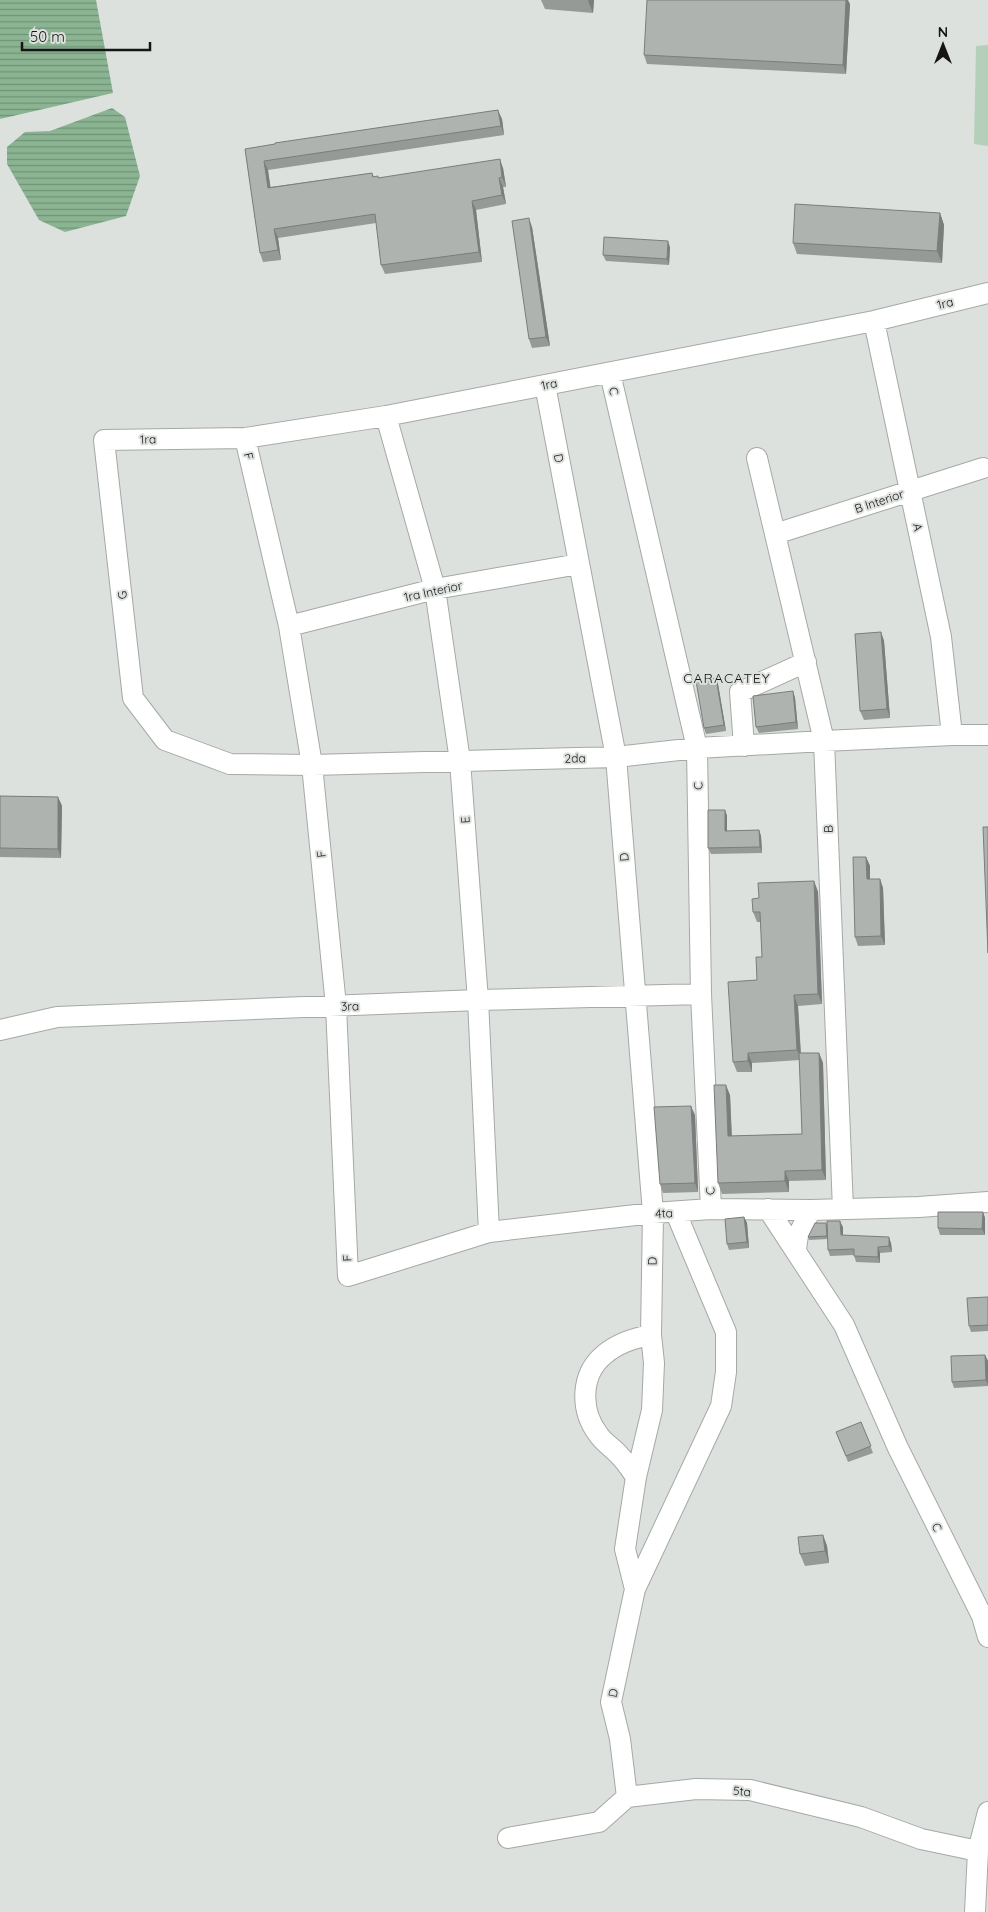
<svg xmlns="http://www.w3.org/2000/svg" width="988" height="1912" font-family="Quicksand,sans-serif">
	<style>
		.green { fill: #b5d0ba }
		.water { fill: url(#water-rules) }
		.lines { fill: none; stroke-linecap: round; stroke-linejoin: round }
		.minor-casing { stroke: #a5a9a6; stroke-width: 22 }
		.minor { stroke: #fff; stroke-width: 20 }
		.wall { fill: #969a97 }
		.shaded-wall { fill: #7a7d7b }
		.building { fill: #afb3b0; stroke: #7a7d7b }
		.labels { text-anchor: middle; dominant-baseline: central; stroke-width: 4; stroke-linejoin: round; paint-order: stroke }
		.street-label { font-size: 12px; fill: #141514; stroke: #dde1dd }
		.neighbourhood-label { font-size: 14px; letter-spacing: 1px; fill: #141514; stroke: #dde1dd }
	</style>
	<defs>
		<pattern id="water-rules" width="6" height="5" patternUnits="userSpaceOnUse" patternTransform="scale(1.25)"><rect width="6" height="5" fill="#8bb493"/><path d="M0 2.5h6" fill="none" stroke="#709177"/></pattern>
	</defs>
	<rect width="100%" height="100%" fill="#dde1dd"/>
	<path class="green" d="M988,45V146L974,144L976,46Z"/>
	<path class="water" d="M0,0H96L113,93L0,119Z
		M112,108L125,117L140,176L126,216L65,232L39,220L7,164V147L25,132L50,131Z"/>
	<g class="lines">
		<defs>
			<path id="minor" d="M988,293L874,321L386,416L245,438L104,440L133,698L165,740L230,764L312,765L616,757L697,748L824,741L952,735H988
				M874,321L941,637L952,735
				M610,373L697,748L701,994L711,1209
				M545,385L616,757L653,1213L651,1335L654,1363L652,1410L636,1477L625,1549L635,1589
				M386,416L435,589L460,761L478,1000L489,1232
				M245,438L289,626L312,765L336,1006L348,1276L489,1232L653,1213L711,1209L811,1210L919,1207L988,1202
				M757,458L824,741L843,1209
				M775,534L983,468
				M289,626L435,589L579,564
				M744,746L740,692L806,662
				M0,1030L57,1017L478,1000L701,994
				M768,1209L844,1325L898,1448L982,1616L988,1637
				M796,1249L798,1235L811,1210
				M636,1477C631,1470 626,1462 620,1456C613,1448 603,1442 598,1434C580,1410 580,1374 605,1354C618,1343 634,1338 651,1335
				M627,1797L620,1739L611,1702L635,1589L721,1406L726,1372V1332L676,1213
				M508,1838L599,1822L627,1797L696,1789L750,1790L861,1817L921,1839L978,1851
				M975,1912L978,1851L988,1812"/>
		</defs>
		<use href="#minor" class="minor-casing"/>
		<use href="#minor" class="minor"/>
	</g>
	<path class="wall" d="M541,0H594L593,13L545,9Z
		M850,4L846,74L647,64L644,55Z
		M502,119L504,135L268,170L270,187L372,173L374,177L379,178L503,168L506,187H503L506,204L476,210L482,262L385,274L381,265L376,223L278,238L281,260L263,262L260,253L245,149Z
		M940,213L944,225L942,263L797,254L793,243Z
		M532,227L550,346L532,348L529,339Z
		M670,247L669,265L606,261L603,255Z
		M881,632L884,641L890,718L864,720L860,711Z
		M716,678L718,684L726,731L706,734L704,728Z
		M793,691L795,698L798,729L759,733L756,727Z
		M0,796L58,797L62,806L61,858L0,857Z
		M725,810L727,816V831L759,830L761,836L762,853L711,854L708,848Z
		M866,857L870,866V879H880L883,888L885,945L858,946L855,937Z
		M814,881L818,892L822,1004L798,1006L801,1053H819L823,1063L826,1180L789,1181V1192L722,1194L718,1183L730,1095L732,1136L802,1134L800,1060L752,1063V1072H737L733,1062L757,980L762,957L761,922H757L753,912L759,898Z
		M695,1115L698,1192L663,1193L660,1184Z
		M983,1212L985,1218V1235H940L938,1228Z
		M744,1217L747,1223L749,1248L729,1250L727,1244Z
		M826,1223L827,1225L843,1227V1235L891,1243L892,1252L880,1253V1263L856,1262L854,1255L830,1256L828,1250V1239L809,1240L808,1237Z
		M988,1297V1331L971,1332L969,1326Z
		M985,1355L988,1361V1386L954,1388L952,1382Z
		M861,1422L873,1453L848,1462L836,1432Z
		M823,1535L827,1546L829,1563L805,1566L800,1554Z"/>
	<path class="shaded-wall" d="M589,0H594L593,13L588,1Z
		M846,0H848L850,4L846,74L843,65Z
		M498,110L502,119L504,135L501,126Z
		M500,159L503,168L506,187L502,177Z
		M264,161L268,170L272,197L268,188Z
		M499,178L503,187L506,204L502,195Z
		M472,201L476,210L482,262L479,252Z
		M940,213L944,225L942,263L937,251Z
		M529,218L532,227L550,346L546,337Z
		M274,229L278,238L281,260L278,250Z
		M668,241L670,247L669,265L667,259Z
		M881,632L884,641L890,718L887,709Z
		M716,678L718,684L726,731L724,725Z
		M793,691L795,698L798,729L796,722Z
		M58,797L62,806L61,858L58,849Z
		M725,810L727,816V837L725,831Z
		M759,830L761,836L762,853L760,847Z
		M866,857L870,866V888L867,879Z
		M880,879L883,888L885,945L881,936Z
		M814,881L818,892L822,1004L818,994Z
		M794,995L798,1006L801,1060L797,1050Z
		M748,1053L752,1063V1072L748,1061Z
		M819,1053L823,1063L826,1180L822,1170Z
		M726,1085L730,1095L732,1146L728,1136Z
		M691,1106L695,1115L698,1192L695,1183Z
		M785,1171L789,1181V1192L785,1181Z
		M983,1212L985,1218V1235L982,1229Z
		M744,1217L747,1223L749,1248L747,1242Z
		M840,1221L843,1227V1241L841,1235Z
		M889,1237L891,1243L892,1252L889,1246Z
		M878,1247L880,1253V1263L878,1257Z
		M985,1355L988,1361V1385L986,1380Z
		M823,1535L827,1546L829,1563L825,1551Z"/>
	<path class="building" d="M647,0H846L843,65L644,55Z
		M498,110L501,126L264,161L268,188L372,173L373,177L378,176V178L500,159L502,177L499,178L502,195L472,201L479,252L381,265L375,214L274,229L278,250L260,253L245,149L275,144V143Z
		M795,204L940,213L937,251L793,243Z
		M529,218L546,337L529,339L512,221Z
		M604,237L668,241L667,259L603,255Z
		M881,632L887,709L860,711L855,634Z
		M716,678L724,725L704,728L696,681Z
		M793,691L796,722L756,727L753,696Z
		M0,796L58,797V849L0,848Z
		M708,810H725V831L759,830L760,847L708,848Z
		M983,827H988V953Z
		M853,857H866L867,879H880L881,936L855,937Z
		M814,881L818,994L794,995L797,1050L748,1053V1061L733,1062L728,982L757,980L756,957H762L760,912H753L752,899L759,898L758,883Z
		M799,1053H819L822,1170L785,1171V1181L718,1183L714,1085H726L728,1136L802,1134Z
		M691,1106L695,1183L660,1184L654,1107Z
		M938,1212H983L982,1229L938,1228Z
		M744,1217L747,1242L727,1244L725,1219Z
		M827,1221H840L841,1235L889,1237V1246L878,1247V1257L854,1256V1249L828,1250Z
		M815,1223H826L827,1236L808,1237Z
		M988,1297V1325L969,1326L967,1298Z
		M985,1355L986,1380L952,1382L951,1356Z
		M861,1422L871,1446L846,1456L836,1432Z
		M823,1535L825,1551L800,1554L798,1537Z"/>
	<g class="labels">
		<g class="street-label">
			<text transform="translate(945 303) rotate(-14)">1ra</text>
			<text transform="translate(549 384) rotate(-11)">1ra</text>
			<text transform="translate(614 391) rotate(77)">C</text>
			<text transform="translate(148 439) rotate(-1)">1ra</text>
			<text transform="translate(249 456) rotate(77)">F</text>
			<text transform="translate(559 458) rotate(79)">D</text>
			<text transform="translate(879 501) rotate(-18)">B Interior</text>
			<text transform="translate(918 527) rotate(78)">A</text>
			<text transform="translate(433 591) rotate(-12)">1ra Interior</text>
			<text transform="translate(122 595) rotate(-96)">G</text>
			<text transform="translate(575 758) rotate(-1)">2da</text>
			<text transform="translate(698 786) rotate(-91)">C</text>
			<text transform="translate(465 820) rotate(-94)">E</text>
			<text transform="translate(828 829) rotate(-92)">B</text>
			<text transform="translate(321 854) rotate(-96)">F</text>
			<text transform="translate(624 857) rotate(-95)">D</text>
			<text transform="translate(350 1006) rotate(-2)">3ra</text>
			<text transform="translate(710 1191) rotate(-93)">C</text>
			<text transform="translate(664 1213) rotate(-3)">4ta</text>
			<text transform="translate(347 1258) rotate(-92)">F</text>
			<text transform="translate(652 1261) rotate(-89)">D</text>
			<text transform="translate(937 1527) rotate(64)">C</text>
			<text transform="translate(613 1693) rotate(-79)">D</text>
			<text transform="translate(742 1791) rotate(5)">5ta</text>
		</g>
		<g class="neighbourhood-label">
			<text x="727" y="678">CARACATEY</text>
		</g>
	</g>
	<g transform="translate(943 45)" stroke="#dde1dd" stroke-width="4" paint-order="stroke">
	<path d="M0-4L9 19L0 12L-9 19Z" fill="#141514"/>
	<text y="-8" font-size="14" font-weight="bold" text-anchor="middle" fill="#141514">N</text>
	</g>
	<path d="M22 42v8h128v-8" fill="none" stroke="#141514" stroke-width="2.5"/>
	<text x="30" y="42" font-size="15" fill="#141514" stroke="#dde1dd" stroke-width="4" paint-order="stroke">50 m</text>
</svg>
